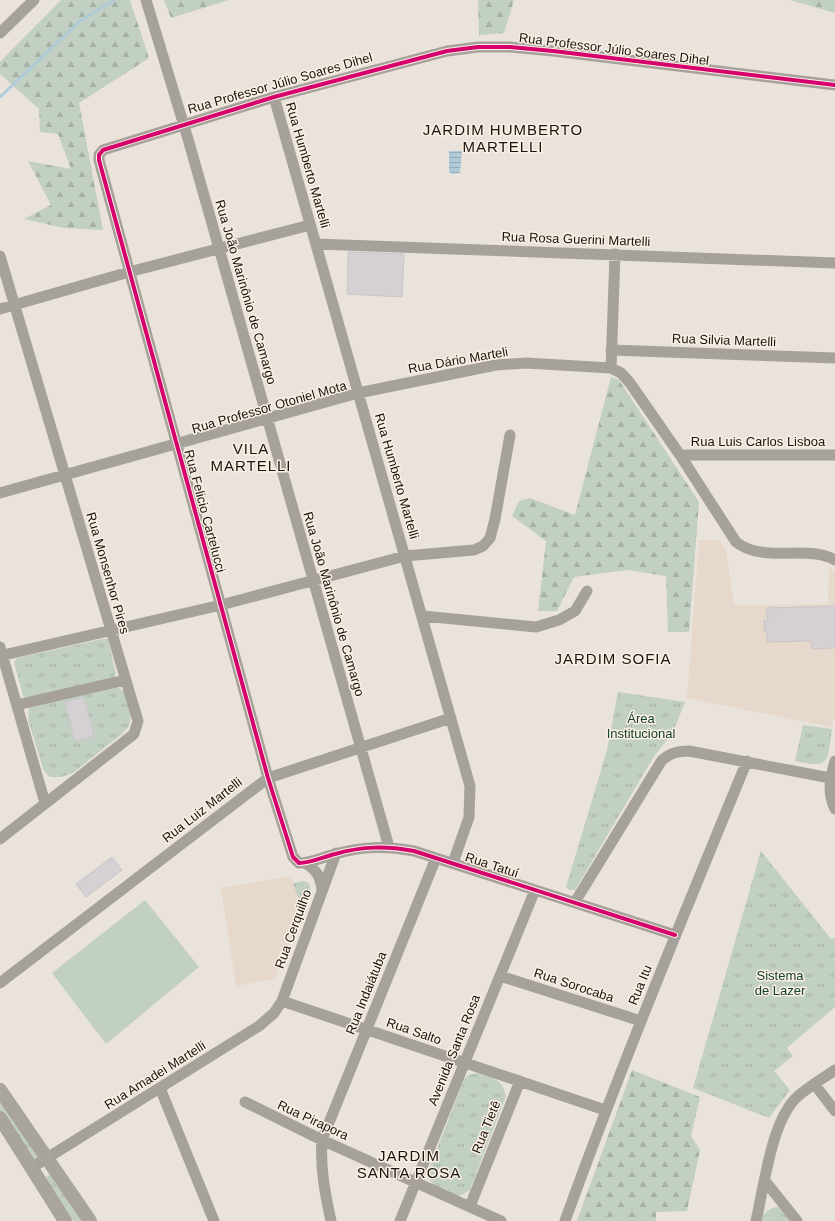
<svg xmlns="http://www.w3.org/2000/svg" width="835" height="1221" font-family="Helvetica,sans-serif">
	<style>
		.built { fill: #e6d9cc }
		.forest { fill: url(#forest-firs) }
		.park { fill: url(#park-tufts) }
		.garden { fill: #c2cfc3 }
		.water { fill: url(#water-rules) }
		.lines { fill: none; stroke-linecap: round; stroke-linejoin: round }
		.stream { stroke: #b0cbd7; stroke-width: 3 }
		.building { fill: #d4d0d4; stroke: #cac6c6 }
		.minor { stroke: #a6a29b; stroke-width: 11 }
		.major { stroke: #a9a49e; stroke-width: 14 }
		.cycleway-casing { stroke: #fcf0e4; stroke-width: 6 }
		.cycleway { stroke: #d6006c; stroke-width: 4 }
		.labels { text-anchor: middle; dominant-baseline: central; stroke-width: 3; stroke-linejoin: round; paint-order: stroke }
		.street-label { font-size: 13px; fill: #181410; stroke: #fcf0e4 }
		.park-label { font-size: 13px; fill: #0f412b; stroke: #fcf0e4 }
		.quarter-label { font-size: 15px; letter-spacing: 1px; fill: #181410; stroke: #fcf0e4 }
	</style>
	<defs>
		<pattern id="forest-firs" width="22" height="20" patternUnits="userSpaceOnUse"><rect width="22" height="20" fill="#c2cfc3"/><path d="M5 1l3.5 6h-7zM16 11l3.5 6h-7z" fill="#a6b1a6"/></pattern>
		<pattern id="park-tufts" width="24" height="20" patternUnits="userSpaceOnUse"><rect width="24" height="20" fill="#c2cfc3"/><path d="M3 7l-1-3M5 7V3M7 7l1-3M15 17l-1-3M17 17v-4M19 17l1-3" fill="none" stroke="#a6b1a6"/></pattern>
		<pattern id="water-rules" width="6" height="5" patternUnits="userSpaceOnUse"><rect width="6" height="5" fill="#b0cbd7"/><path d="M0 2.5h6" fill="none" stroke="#97adb8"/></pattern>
	</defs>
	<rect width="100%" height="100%" fill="#e9e3dc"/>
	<path class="built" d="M699,540H719L726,550L734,605L828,604L829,566L835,572V715L832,727L687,698Z
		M291,876L303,912L275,979L236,986L221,888Z"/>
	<path class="forest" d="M61,0H130L149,58L79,103L103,230L64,228L24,219L51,205L28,161L71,169L58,134L40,132L39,109L0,74V62Z
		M164,0H229L171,18Z
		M478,0H514L504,33L479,35Z
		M790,0H835V13Z
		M611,377L619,380L699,502L689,632H668L666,576L627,570L574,577L557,611H538L546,541L512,516L519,501L530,498L575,515Z
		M632,1070L700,1097L691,1136L700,1150L687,1211L656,1212V1221H577Z"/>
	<path class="park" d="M102,639H108L116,674L113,678L27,699L23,696L14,662L17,658Z
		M105,687H117L125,692L131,716L129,726L122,734L73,773L61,777H50L44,771L28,720L29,708Z
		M618,692L685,702L673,732L653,758L575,890H569L566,887L607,750Z
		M803,725L832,729C827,761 832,769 795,761Z
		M761,851L831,939L835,937V1007L787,1048L793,1056L774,1071L790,1090L769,1118L693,1088Z
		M304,881L309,883L311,892L303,912L293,883Z
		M477,1073C492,1077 503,1079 506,1096L470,1190C466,1192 462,1195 458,1196C445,1197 428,1185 428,1172L464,1079L468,1075Z
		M0,1100L39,1158L32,1160L0,1114Z
		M54,1172L87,1221H73L43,1179Z
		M777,1207L782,1210L791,1221H761C764,1212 768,1209 777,1207Z"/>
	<path class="garden" d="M145,900L199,967L106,1044L52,973Z"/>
	<path class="water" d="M449,151H462L460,173L452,174L449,172Z"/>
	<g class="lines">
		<path class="stream" d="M0,97L80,21L114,0"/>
	</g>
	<path class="building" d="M348,252L404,254L402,297L347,294Z
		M835,606V648L812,649L811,641L767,642V631L764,632V620L768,621L766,608Z
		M84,697L94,736L75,741L65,702Z
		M112,857L122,870L86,897L76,884Z"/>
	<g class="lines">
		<path class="minor" d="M146,0L188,139L389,847
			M0,33L34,0
			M274,97L470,786L469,817L453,863
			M316,244L835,263
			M0,256L138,721L134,734L0,839
			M0,309L129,272L310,225
			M611,350L835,358
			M611,368L615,254
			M680,455H835
			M0,493L358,393L496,365L526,363L611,368L621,373L630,383L680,455L736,542C764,564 808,544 835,560
			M423,616L536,627L559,620L575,611L587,591
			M0,647L45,803
			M0,656L221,605L405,556L474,550L483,546L490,538L495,519L510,435
			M17,705L125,680
			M835,761C830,778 827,792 835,809
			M305,863C317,870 320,876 322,889
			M575,902L662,760C671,753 677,751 689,751L830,778
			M675,935L414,851C386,846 363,846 335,854C323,857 311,863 299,863L293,857L268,778L99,160V155L103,150L274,97L447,51L478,47H510L553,51L835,85
			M500,976L641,1021
			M0,983L268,778L451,718
			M282,1001L605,1110
			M815,1085L835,1111
			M160,1088L214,1221
			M245,1102L322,1140L501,1221
			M31,1168L259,1026L274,1013L282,1001L336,853
			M765,1181L797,1221
			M470,1206L520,1081
			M331,1221C325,1193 320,1168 322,1140L436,858
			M400,1221L535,890
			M565,1221C621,1066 684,914 747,761
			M756,1221C764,1187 771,1124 795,1099C806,1088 822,1079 835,1070"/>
		<path class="major" d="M0,1090L90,1221
			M0,1118L65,1221"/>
		<defs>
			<path id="cycleway" d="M675,935L414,851C386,846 363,846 335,854C323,857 311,863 299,863L293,857L268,778L99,160V155L103,150L274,97L447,51L478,47H510L553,51L835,85"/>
		</defs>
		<use href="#cycleway" class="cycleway-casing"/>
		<use href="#cycleway" class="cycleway"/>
	</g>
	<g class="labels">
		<g class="street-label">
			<text transform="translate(614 49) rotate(7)">Rua Professor Júlio Soares Dihel</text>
			<text transform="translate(280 83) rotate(-16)">Rua Professor Júlio Soares Dihel</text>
			<text transform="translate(308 165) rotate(74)">Rua Humberto Martelli</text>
			<text transform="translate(576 239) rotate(2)">Rua Rosa Guerini Martelli</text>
			<text transform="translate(246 292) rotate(74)">Rua João Marinônio de Camargo</text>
			<text transform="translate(724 340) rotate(2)">Rua Silvia Martelli</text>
			<text transform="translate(458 360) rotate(-10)">Rua Dário Marteli</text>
			<text transform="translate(269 407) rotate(-16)">Rua Professor Otoniel Mota</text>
			<text x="758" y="441">Rua Luis Carlos Lisboa</text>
			<text transform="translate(397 476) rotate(74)">Rua Humberto Martelli</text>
			<text transform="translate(205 511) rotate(75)">Rua Felicio Cartelucci</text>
			<text transform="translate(108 573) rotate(74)">Rua Monsenhor Pires</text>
			<text transform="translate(334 604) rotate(74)">Rua João Marinônio de Camargo</text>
			<text transform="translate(202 810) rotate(-38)">Rua Luiz Martelli</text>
			<text transform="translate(492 865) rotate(18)">Rua Tatuí</text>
			<text transform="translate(293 929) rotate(-70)">Rua Cerquilho</text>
			<text transform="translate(574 985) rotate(18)">Rua Sorocaba</text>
			<text transform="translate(640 985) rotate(-68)">Rua Itu</text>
			<text transform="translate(366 993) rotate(-68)">Rua Indaiátuba</text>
			<text transform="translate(414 1031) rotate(19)">Rua Salto</text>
			<text transform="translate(454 1050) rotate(-68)">Avenida Santa Rosa</text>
			<text transform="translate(155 1075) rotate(-32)">Rua Amadei Martelli</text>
			<text transform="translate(313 1120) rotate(25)">Rua Pirapora</text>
			<text transform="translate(486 1127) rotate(-68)">Rua Tietê</text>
		</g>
		<g class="park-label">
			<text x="641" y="718">Área<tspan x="641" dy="15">Institucional</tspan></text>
			<text x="780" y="975">Sistema<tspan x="780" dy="15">de Lazer</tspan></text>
		</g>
		<g class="quarter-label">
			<text x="503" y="129">JARDIM HUMBERTO<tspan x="503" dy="17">MARTELLI</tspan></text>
			<text x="251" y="448">VILA<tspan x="251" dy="17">MARTELLI</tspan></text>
			<text x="613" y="658">JARDIM SOFIA</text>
			<text x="409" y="1155">JARDIM<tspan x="409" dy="17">SANTA ROSA</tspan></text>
		</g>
	</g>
</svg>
